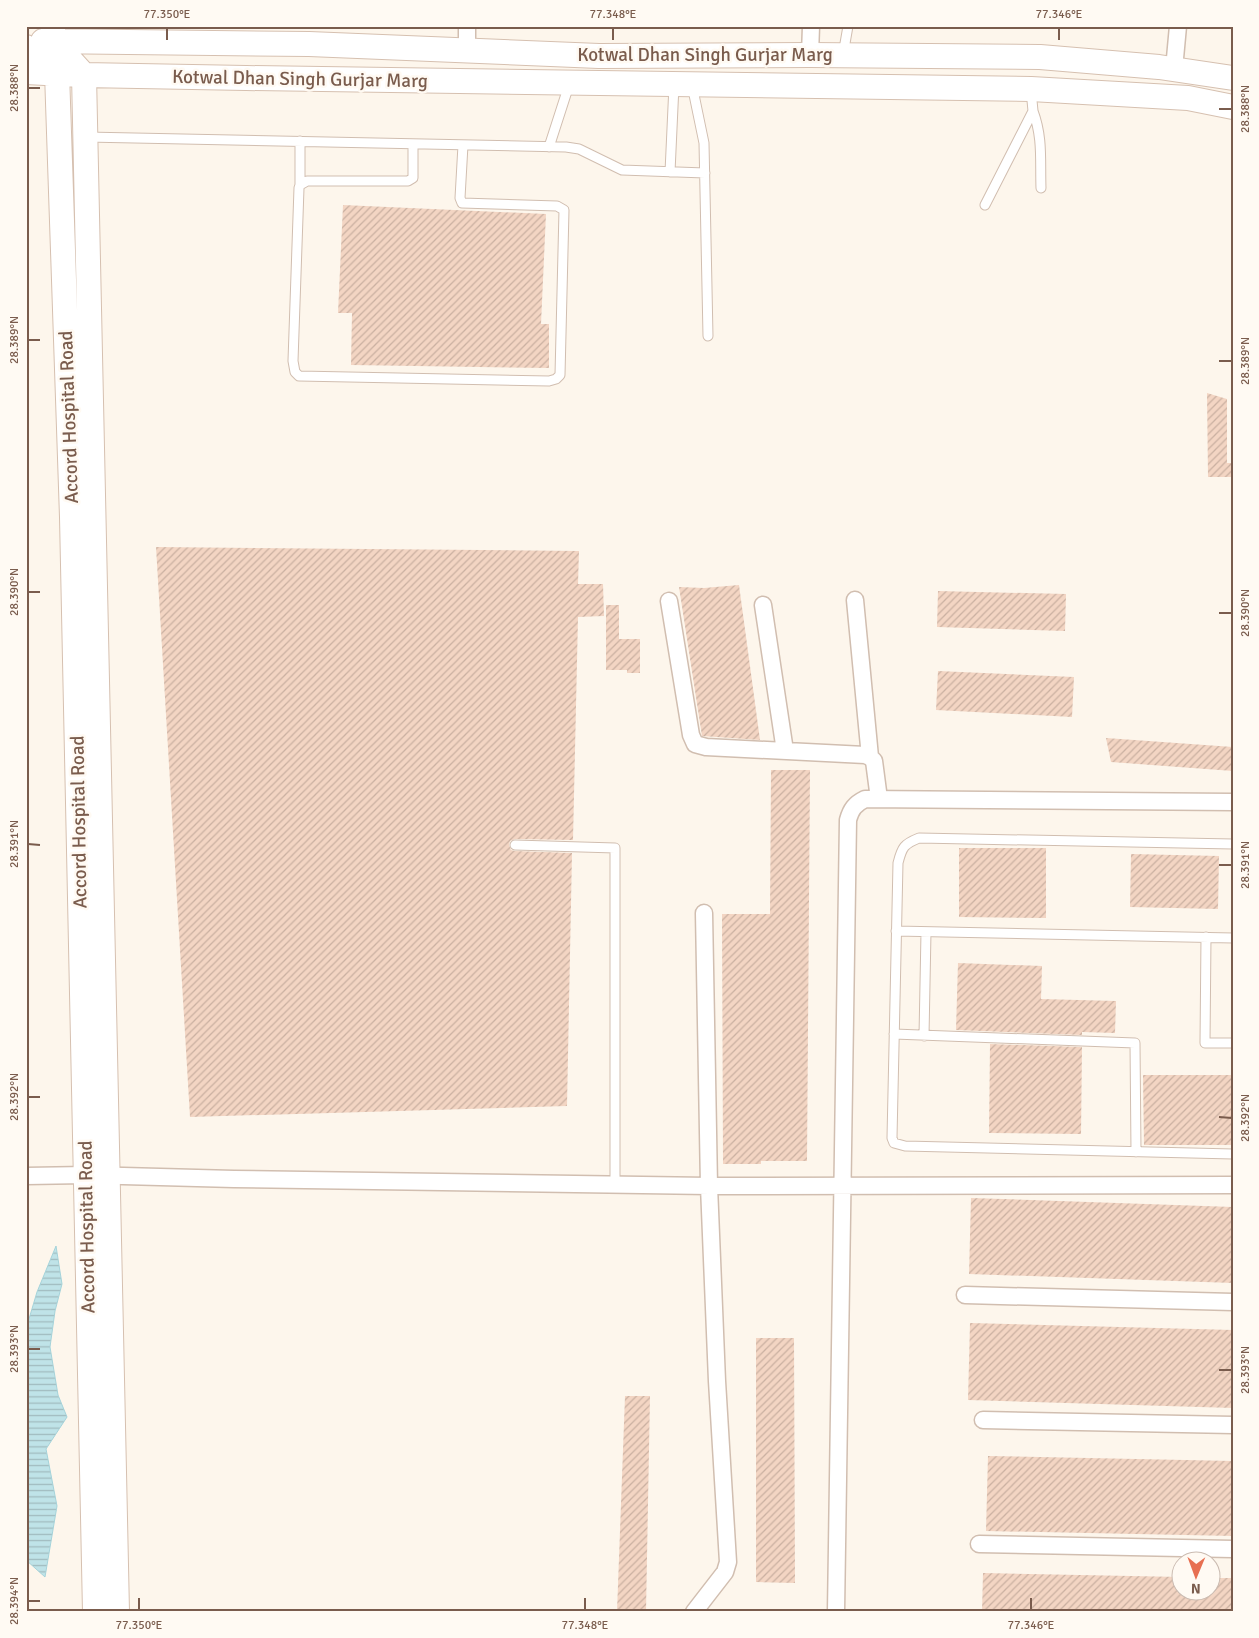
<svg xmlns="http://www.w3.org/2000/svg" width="1259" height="1638" font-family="Signika,sans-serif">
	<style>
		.water { fill: url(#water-rules); stroke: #a5d3da }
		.building { fill: url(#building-hatch) }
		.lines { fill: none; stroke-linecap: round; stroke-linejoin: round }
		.lane-casing { stroke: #d1beb0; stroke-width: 11 }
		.street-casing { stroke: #d1beb0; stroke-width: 19 }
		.secondary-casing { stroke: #d6c0b0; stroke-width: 26 }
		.lane { stroke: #fff; stroke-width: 9 }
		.street { stroke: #fff; stroke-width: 16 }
		.secondary { stroke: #fff; stroke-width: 24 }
		.ticks { fill: none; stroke: #7a5c4d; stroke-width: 2 }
		.labels { text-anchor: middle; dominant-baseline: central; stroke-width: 5; stroke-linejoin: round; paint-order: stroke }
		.street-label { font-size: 19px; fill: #7a5c4d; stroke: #fffaf3 }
		.neatline { fill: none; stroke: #7a5c4d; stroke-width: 2 }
		.ticks-label { font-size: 12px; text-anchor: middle; fill: #7a5c4d }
	</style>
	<defs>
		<pattern id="water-rules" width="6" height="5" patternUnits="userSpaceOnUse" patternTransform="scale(1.25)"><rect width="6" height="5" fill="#bfe3e8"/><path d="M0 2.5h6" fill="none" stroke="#a0bbbe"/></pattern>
		<pattern id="building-hatch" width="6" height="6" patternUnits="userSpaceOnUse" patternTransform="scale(1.25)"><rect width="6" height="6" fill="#f3d5c3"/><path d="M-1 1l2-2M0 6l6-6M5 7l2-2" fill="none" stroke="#cab0a1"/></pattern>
	</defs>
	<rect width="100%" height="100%" fill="#fdf6ec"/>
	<path class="water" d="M56,1246L62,1284L55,1311L50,1347L58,1395L67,1417L46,1449L57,1506L45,1577L26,1560V1329L37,1292Z"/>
	<path class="building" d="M343,205L546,214L541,324H549V368L351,365L352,313H338Z
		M1207,393L1227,399V463H1233V477H1208Z
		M156,547L579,551L578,584H603L604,616L578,617L573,840L515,839L510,841L509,845L511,850L515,851L572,853L567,1106L190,1117Z
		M739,585L760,740L702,736L679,587L704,588Z
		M938,591L1066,594L1065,631L937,627Z
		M606,605H619V639H640V673H627V670H606Z
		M938,671L1074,677L1072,717L936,710Z
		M1106,738L1233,747V771L1111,762Z
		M771,770H810L807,1161H761V1164H723L722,914H770Z
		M959,848H1046V918L959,917Z
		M1131,854L1219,856L1218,909L1130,907Z
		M958,963L1042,966L1041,999L1116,1001L1115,1033L1082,1032V1035L956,1030Z
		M990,1044L1082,1047L1081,1134L989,1133Z
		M1143,1075H1233V1145H1144Z
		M971,1198L1233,1207V1283L969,1274Z
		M970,1323L1233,1330V1408L968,1400Z
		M756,1338H794L795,1583L756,1582Z
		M625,1396H650L646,1612H617Z
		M988,1456L1233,1461V1536L986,1531Z
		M983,1573L1182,1577V1590H1212V1578H1233V1612H982Z"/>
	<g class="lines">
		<defs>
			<path id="lane" d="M843,55L848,26
				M692,85L704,143L708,336
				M1033,111C1043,138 1040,160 1041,188
				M86,137L566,147L579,149L622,170L705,173
				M300,141V185L299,188L293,361L295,372L299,376L549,381L556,379L560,375L564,210L557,206L462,203L460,198L463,145
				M549,147L569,85
				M670,172L674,85
				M300,185L307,181H408L413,178V144
				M985,205L1033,111L1031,90
				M1233,844L919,838C904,844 902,847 898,863L892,1138L894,1143L905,1146L1233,1154
				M515,845L615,848V1184
				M896,931L1233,938
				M1206,937L1205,1043H1233
				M894,1034L1135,1043L1136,1152
				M924,1036L926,932"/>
			<path id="street" d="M467,50V26
				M810,55L811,26
				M1174,69L1178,26
				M855,600L870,757
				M669,601L691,735L695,744L706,747L865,755L870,757L874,761L879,799
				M763,605L785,751
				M26,1176L86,1175L234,1179L709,1186L1233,1185
				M965,1295L1233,1302
				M983,1420L1233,1425
				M979,1544L1233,1549
				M694,1612L725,1572L728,1562L717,1381L709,1186L704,913
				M836,1612L848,820C851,809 855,804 865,799L1233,802"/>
			<path id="secondary" d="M53,26V41L84,75L117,1612
				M43,41L309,44L599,56L810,55L1040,57L1159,67L1233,78
				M26,47L57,73L72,517L95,1612
				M26,72L84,75L246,78L1031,89L1188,98L1233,107"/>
		</defs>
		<use href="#lane" class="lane-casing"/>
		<use href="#street" class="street-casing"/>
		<use href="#secondary" class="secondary-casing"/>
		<use href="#lane" class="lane"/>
		<use href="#street" class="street"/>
		<use href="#secondary" class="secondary"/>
	</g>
	<path class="ticks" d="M167,40V28M613,40V28M1059,40V28M28,88H40M1219,109H1232M28,340H40M1219,361H1232M28,592H40M1219,613H1232M28,844L40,845M1219,865H1232M28,1097H40M1219,1117L1232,1118M28,1349H40M1219,1370H1232M28,1601H40M139,1610V1598M585,1610V1598M1031,1610V1598"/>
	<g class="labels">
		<g class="street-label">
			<text x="705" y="55">Kotwal Dhan Singh Gurjar Marg</text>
			<text transform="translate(300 79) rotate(1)">Kotwal Dhan Singh Gurjar Marg</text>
			<text transform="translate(69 417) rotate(-92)">Accord Hospital Road</text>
			<text transform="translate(79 822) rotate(-91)">Accord Hospital Road</text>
			<text transform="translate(87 1227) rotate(-91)">Accord Hospital Road</text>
		</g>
	</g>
	<rect width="1259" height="1638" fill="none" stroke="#fffaf3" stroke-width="55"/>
	<g transform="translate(1196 1576) rotate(181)"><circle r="24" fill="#fffaf3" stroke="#cabbb1"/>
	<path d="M0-4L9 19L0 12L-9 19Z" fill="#e76f51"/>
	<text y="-8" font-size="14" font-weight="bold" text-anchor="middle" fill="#7a5c4d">N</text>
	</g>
	<rect x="28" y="28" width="1204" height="1582" class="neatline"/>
	<g class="ticks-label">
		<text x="167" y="18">77.350°E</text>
		<text x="613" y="18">77.348°E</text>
		<text x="1059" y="18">77.346°E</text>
		<text transform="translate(14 88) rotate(-90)" y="4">28.388°N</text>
		<text transform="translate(1245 109) rotate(-90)" y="4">28.388°N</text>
		<text transform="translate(14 340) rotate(-90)" y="4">28.389°N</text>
		<text transform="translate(1245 361) rotate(-90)" y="4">28.389°N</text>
		<text transform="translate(14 592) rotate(-90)" y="4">28.390°N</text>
		<text transform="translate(1245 613) rotate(-90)" y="4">28.390°N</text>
		<text transform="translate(14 844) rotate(-90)" y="4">28.391°N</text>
		<text transform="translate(1245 865) rotate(-90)" y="4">28.391°N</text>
		<text transform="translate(14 1097) rotate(-90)" y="4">28.392°N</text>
		<text transform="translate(1245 1118) rotate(-90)" y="4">28.392°N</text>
		<text transform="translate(14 1349) rotate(-90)" y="4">28.393°N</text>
		<text transform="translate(1245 1370) rotate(-90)" y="4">28.393°N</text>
		<text transform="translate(14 1601) rotate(-90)" y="4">28.394°N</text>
		<text x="139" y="1629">77.350°E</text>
		<text x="585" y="1629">77.348°E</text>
		<text x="1031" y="1629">77.346°E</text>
	</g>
</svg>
